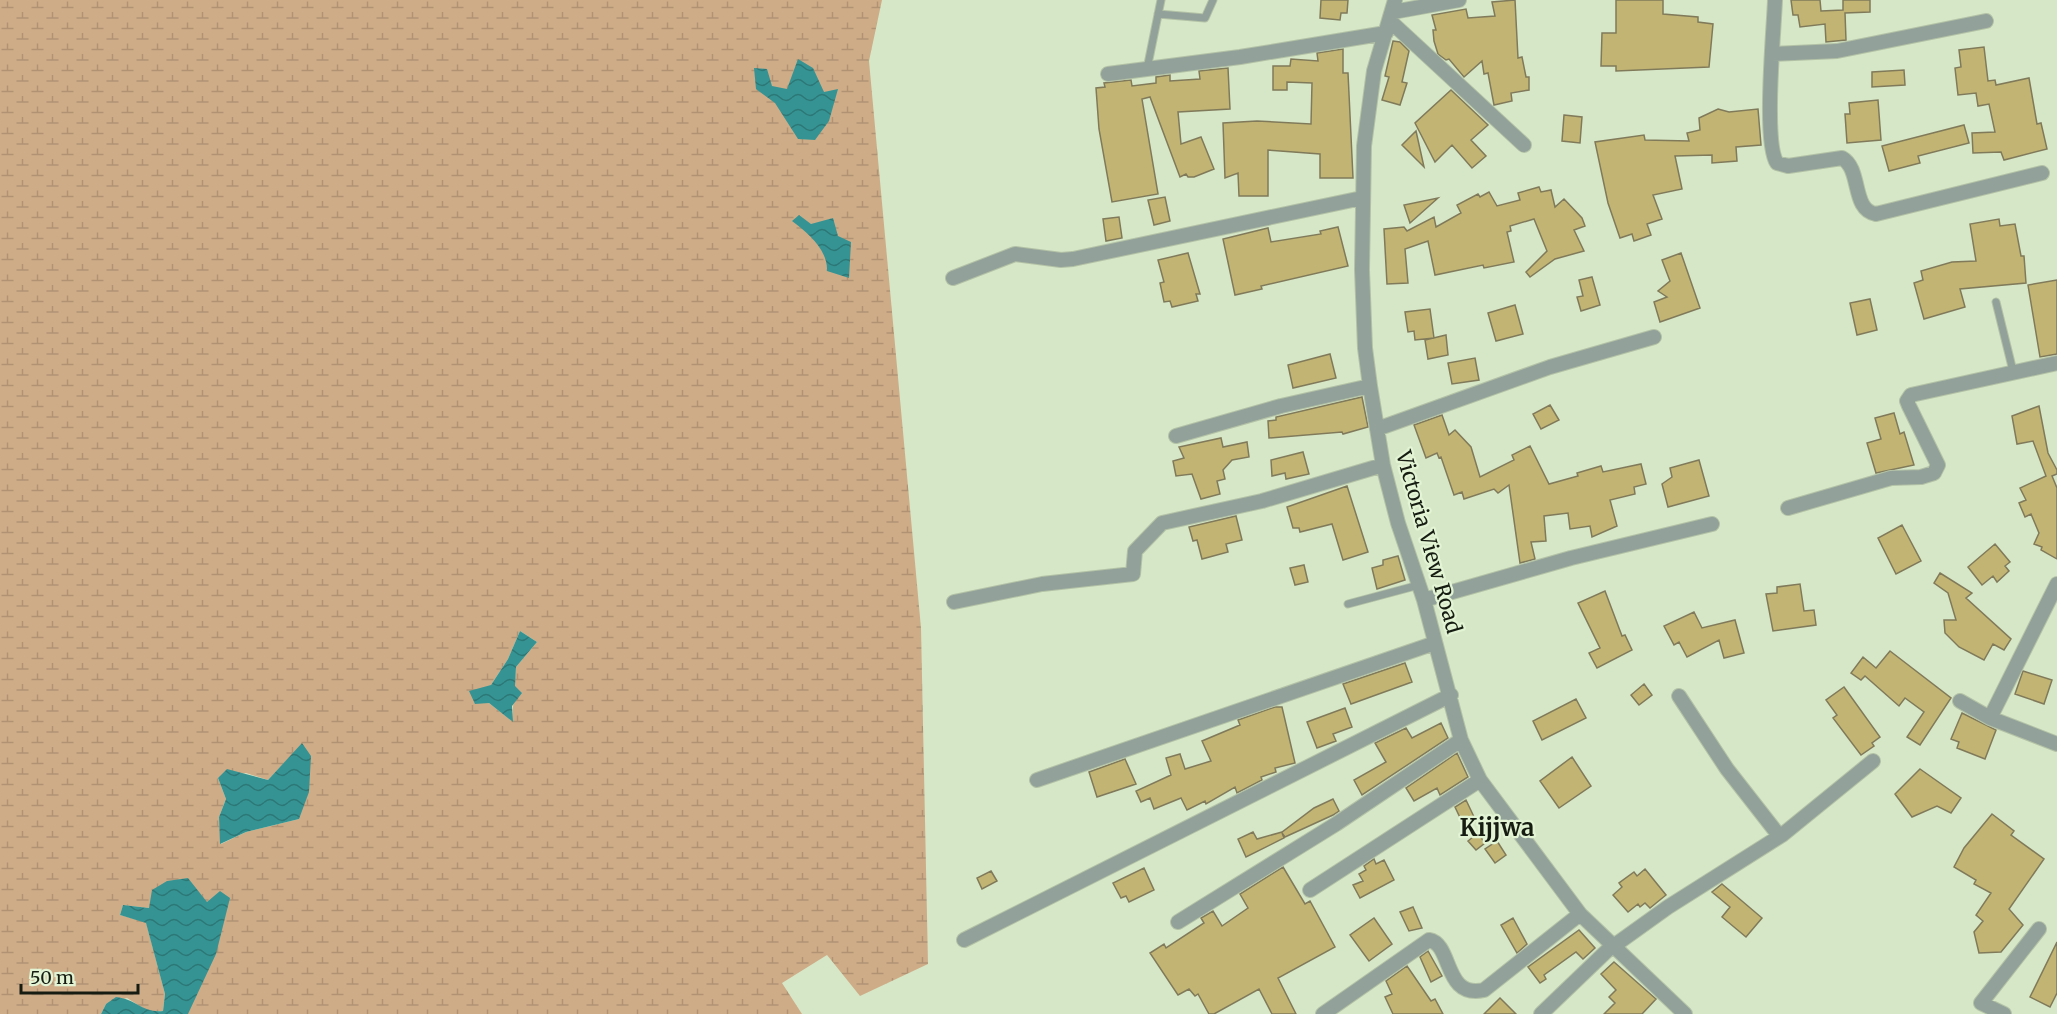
<svg xmlns="http://www.w3.org/2000/svg" width="2057" height="1014" font-family="Merriweather,serif">
	<style>
		.wetland { fill: url(#wetland-marsh); fill-rule: evenodd }
		.water { fill: url(#water-waves) }
		.building { fill: #c2b573; stroke: #807a5a; stroke-width: 1.5 }
		.lines { fill: none; stroke-linecap: round; stroke-linejoin: round }
		.service-casing { stroke: #b3c2a6; stroke-width: 9 }
		.minor-casing { stroke: #b3c2a6; stroke-width: 16 }
		.service { stroke: #92a199; stroke-width: 7 }
		.minor { stroke: #92a199; stroke-width: 14 }
		.labels { text-anchor: middle; dominant-baseline: central; stroke-width: 4.5; stroke-linejoin: round; paint-order: stroke }
		.street-label { font-size: 21px; fill: #161c11; stroke: #e2f4d4 }
		.quarter-label { font-size: 24px; font-weight: bold; fill: #161c11; stroke: #e2f4d4 }
	</style>
	<defs>
		<pattern id="wetland-marsh" width="20" height="14" patternUnits="userSpaceOnUse" patternTransform="scale(1.5)"><rect width="20" height="14" fill="#cfac88"/><path d="M1 5h8M5 5V1M11 12h8M15 12V8" fill="none" stroke="#b19374"/></pattern>
		<pattern id="water-waves" width="16" height="10" patternUnits="userSpaceOnUse" patternTransform="scale(1.5)"><rect width="16" height="10" fill="#359493"/><path d="M0 5q4-4 8 0t8 0" fill="none" stroke="#2c7877"/></pattern>
	</defs>
	<rect width="100%" height="100%" fill="#d5e7c7"/>
	<path class="wetland" d="M0,0H882L869,61L921,628L928,964L860,996L827,955L782,983L802,1014H188L207,902L149,908L123,905L120,915L146,922L165,994L163,1011L149,1012L127,998L106,1004L101,1014H0ZM520,631L537,642L516,667L512,721L489,703L491,685L508,659ZM302,744L299,819L246,832L221,844L219,817L226,799L218,778L246,773L268,780Z"/>
	<path class="water" d="M798,59L813,68L824,92L838,89L829,121L815,140L798,139L775,103L756,89L754,68L767,69L772,86L787,89Z
		M799,215L811,224L833,218L838,236L851,242L849,278L827,271C828,250 808,233 792,221Z
		M520,631L537,642L516,667L515,686L522,693L512,706L513,722L489,703L475,704L469,691L491,685L508,659Z
		M302,743L311,756L309,792L299,819L246,832L220,844L219,817L226,799L218,778L227,769L268,780Z
		M188,878L207,902L220,891L230,898L216,954L188,1014H101L106,1004L116,997C136,999 142,1013 163,1011L165,994L146,923L120,915L123,905L149,908L152,890L167,881Z"/>
	<path class="building" d="M1321,0H1348L1347,13H1341L1340,20L1320,18Z
		M1515,0L1518,58L1522,57L1526,77H1529V90L1511,93L1512,101L1494,105L1488,73L1484,74L1482,61L1464,77L1449,59L1446,60L1438,54L1434,41L1433,30H1436L1432,15L1466,9L1468,18L1495,16L1492,2Z
		M1616,0H1663V14L1698,17V22L1713,24L1709,67L1616,71V66H1601L1602,33H1616Z
		M1791,0H1820L1821,11L1843,10V0H1870V12L1845,13L1846,40L1826,42L1825,24L1800,27L1798,15H1793Z
		M1393,41L1400,42L1409,51L1402,82L1407,83L1400,105L1382,100L1389,77L1385,76Z
		M1984,47L1988,81L1995,80L1996,85L2029,78L2037,124L2041,123L2047,149L2004,160L2001,152L1973,153L1972,133L1995,132L1989,104L1978,106L1976,93L1958,95L1955,68L1961,67L1959,50Z
		M1343,49V73H1348L1353,178H1320V154L1268,150V196H1239L1238,173L1225,178L1223,123L1257,121L1311,124L1312,83L1287,82V90H1273V66H1290L1291,59L1318,61L1317,53Z
		M1228,68L1230,109L1178,112L1181,144L1201,137L1214,169L1194,177H1188L1186,174L1180,177L1150,97L1142,99L1158,194L1112,202L1099,129L1096,88L1105,87L1104,83L1131,80L1132,86L1156,83V77L1170,75V81L1200,79L1199,71Z
		M1904,70L1905,85L1872,87V72Z
		M1451,90L1488,125L1471,140L1486,156L1472,168L1452,145L1435,162L1415,123Z
		M1878,100L1881,140L1847,143L1845,114H1850L1849,103Z
		M1718,109L1729,112L1758,109L1761,145L1736,147L1737,161L1712,163V155L1675,156L1682,189L1653,195L1662,219L1647,224L1651,235L1634,241L1632,234L1620,238L1608,203L1595,142L1644,135L1645,140L1689,141L1687,133L1700,130L1699,118Z
		M1564,115L1582,117L1580,143L1562,141Z
		M1964,125L1969,143L1918,156L1920,163L1889,171L1882,146Z
		M1416,131L1424,167L1402,145Z
		M1539,187L1541,192L1551,190L1555,207L1564,199L1582,218L1585,226L1574,230L1584,251L1555,259L1530,277L1526,272L1547,251L1534,219L1510,226L1511,231L1507,232L1514,262L1484,268L1483,265L1435,275L1428,241L1405,249L1408,283L1387,284L1384,229L1404,227L1407,231L1434,217L1436,227L1461,213L1457,205L1478,194L1480,197L1489,192L1497,206L1520,200L1518,193Z
		M1165,197L1170,221L1154,225L1148,200Z
		M1438,198L1410,223L1404,205Z
		M1119,217L1122,238L1106,241L1103,219Z
		M1999,219L2000,226L2015,224L2021,256H2024L2026,283L1960,289L1965,307L1924,319L1914,283L1923,280L1921,271L1952,262L1976,261L1970,224Z
		M1338,227L1348,266L1261,286L1262,289L1235,295L1223,239L1268,228L1271,242L1321,234L1320,231Z
		M1188,253L1200,294H1196L1198,301L1172,307L1170,301L1164,302L1160,283L1164,282L1158,260Z
		M1681,253L1700,308L1660,322L1654,302L1667,297L1658,291L1670,281L1662,260Z
		M1592,277L1600,305L1581,311L1577,297L1583,296L1579,280Z
		M2057,280V354L2040,357L2028,285Z
		M1870,299L1877,330L1857,335L1850,303Z
		M1515,305L1523,334L1496,341L1488,313Z
		M1430,309L1434,338L1415,340L1414,331L1408,332L1405,312Z
		M1446,335L1448,355L1428,359L1425,340Z
		M1330,354L1336,378L1293,388L1288,365Z
		M1475,358L1479,380L1452,384L1448,363Z
		M1362,397L1368,427L1343,434L1342,432L1269,438L1268,421L1276,420V417Z
		M1550,405L1559,420L1541,429L1533,414Z
		M2039,406L2048,453L2057,470V474L2052,476L2057,488V559L2041,550L2042,547L2034,544L2039,533L2031,514L2025,517L2019,503L2026,500L2020,488L2046,476L2033,441L2017,444L2012,416Z
		M1894,413L1900,434L1904,432L1914,465L1876,473L1867,443L1881,439L1875,418Z
		M1442,415L1449,435L1455,430L1471,447L1480,477L1514,460L1512,455L1530,446L1549,484L1578,476L1577,473L1601,466L1603,472L1641,464L1646,484L1634,487L1635,494L1610,500L1617,526L1592,537L1590,526L1570,529L1568,513L1544,516L1546,541L1531,542L1535,559L1520,563L1509,485L1498,493L1494,489L1464,499L1462,492L1454,495L1441,457L1439,458L1437,453L1426,458L1414,425Z
		M1221,438L1223,447L1247,442L1249,457L1232,460L1223,470L1225,479L1217,481L1220,494L1201,499L1192,474L1176,476L1173,461L1184,458L1179,447Z
		M1303,452L1309,474L1286,479L1285,473L1272,476L1271,460Z
		M1699,460L1709,496L1668,507L1662,484L1672,477L1670,468Z
		M1347,486L1368,552L1343,560L1332,524L1300,532L1299,528H1293L1287,507Z
		M1236,516L1242,540L1226,544L1228,552L1202,559L1197,540L1193,541L1189,527Z
		M1902,525L1921,561L1896,574L1878,538Z
		M1995,544L2010,562L2005,566L2009,571L1997,582L1993,576L1982,585L1968,567Z
		M1398,556L1405,580L1377,589L1372,568L1383,565V560Z
		M1304,565L1308,582L1295,585L1290,568Z
		M1940,573L1972,593L1966,598L2011,639L2004,650L1993,644L1984,660L1959,647L1945,633L1944,620H1956L1948,593L1934,583Z
		M1800,584L1804,611L1814,610L1816,625L1773,631L1766,594L1777,593V587Z
		M1605,591L1622,636L1625,635L1632,650L1597,668L1589,653L1600,648L1578,603Z
		M1694,612L1702,628L1735,620L1744,653L1724,658L1719,640L1687,657L1679,642L1674,645L1664,626Z
		M1890,651L1951,698L1920,745L1907,737L1924,712L1905,698L1899,706L1865,676L1861,680L1851,673L1863,657L1876,668Z
		M1405,663L1412,682L1351,704L1343,684Z
		M2023,671L2052,680L2044,704L2015,694Z
		M1644,684L1652,695L1639,705L1631,695Z
		M1844,687L1880,737L1872,743L1874,746L1861,755L1833,718L1837,715L1826,700Z
		M1576,699L1586,718L1542,740L1533,721Z
		M1275,707H1282L1295,763L1275,768L1276,772L1261,777L1262,780L1237,793L1235,787L1206,804L1205,801L1187,810L1181,798L1154,809L1150,798L1141,802L1136,791L1171,775L1166,758L1180,754L1185,769L1211,761L1202,741L1240,725L1238,720Z
		M1345,708L1352,727L1333,734L1336,741L1317,748L1307,722Z
		M1962,713L1996,730L1985,759L1957,748L1959,742L1951,739Z
		M1441,723L1448,738L1362,795L1354,780L1386,762L1375,743L1406,728L1412,738Z
		M1457,753L1468,777L1440,795L1437,788L1414,801L1406,788Z
		M1572,757L1591,786L1559,808L1540,781Z
		M1125,759L1136,784L1097,797L1089,772Z
		M1920,769L1961,798L1951,813L1937,806L1912,817L1895,794Z
		M1333,799L1339,811L1333,815L1285,837L1282,833L1284,838L1246,857L1238,839L1253,832L1257,839L1282,832L1314,808Z
		M1466,800L1476,821L1464,826L1455,807Z
		M1992,814L2014,831L2011,835L2044,859L2009,909L2023,925L2001,952L1979,953L1974,932L1983,921L1976,915L1991,893L1974,884L1976,880L1954,867L1964,848Z
		M1478,833L1485,843L1476,850L1468,841Z
		M1497,841L1506,855L1495,863L1485,849Z
		M1374,859L1376,864L1384,860L1394,880L1360,898L1353,885L1363,881L1359,874L1366,870L1364,866Z
		M1283,867L1305,904L1310,901L1335,947L1278,978L1296,1014H1272L1259,989L1214,1014H1209L1198,994L1195,996L1189,989L1178,995L1150,953L1164,944L1166,948L1204,923L1201,918L1213,911L1222,926L1248,908L1240,894Z
		M1144,868L1154,890L1129,902L1126,896L1121,898L1113,883Z
		M1645,869L1666,895L1650,908L1645,903L1640,907L1638,904L1628,912L1613,895L1622,887L1619,883L1634,872L1637,876Z
		M991,871L997,881L982,889L977,878Z
		M1722,884L1762,918L1746,937L1722,917L1730,907L1712,892Z
		M1413,907L1422,928L1409,931L1400,912Z
		M1374,918L1392,944L1369,961L1350,935Z
		M1513,918L1527,944L1517,953L1501,925Z
		M1579,930L1595,948L1583,959L1576,952L1544,975L1546,979L1540,983L1528,967Z
		M2057,942V993L2050,1007L2030,997Z
		M1428,951L1442,976L1431,982L1420,957Z
		M1614,962L1656,999L1642,1014H1604L1615,1003L1609,997L1616,990L1601,974Z
		M1407,966L1431,1001L1435,999L1443,1014H1393L1385,997L1392,994L1386,981Z
		M1500,998L1516,1014H1484Z"/>
	<g class="lines">
		<defs>
			<path id="service" d="M1158,14L1205,18L1213,0
				M1147,69L1161,0
				M1996,302L2014,375
				M1348,604L1419,585"/>
			<path id="minor" d="M1395,0L1374,71L1364,146L1362,270L1365,348L1370,386L1383,465L1398,523L1424,600L1461,740L1480,780L1580,914L1685,1014
				M1775,0C1774,29 1763,143 1777,163L1788,166L1842,158C1862,169 1851,210 1876,214L2042,173
				M1393,12L1459,0
				M1390,21L1524,145
				M1772,54L1837,51L1986,21
				M1108,74L1240,57L1386,33
				M953,278L1015,254L1061,260L1073,259L1362,198
				M1377,429L1550,367L1654,337
				M1176,436L1281,406L1370,386
				M1788,508L1891,478L1921,477L1934,473L1938,465L1909,406L1907,401L1911,395L2057,363
				M1424,600L1571,558L1712,524
				M954,602L1042,584L1133,574L1135,551L1162,523L1262,501L1383,465
				M1679,696L1727,769L1777,833L1782,835
				M1960,701L1990,718L2057,744
				M1990,718L2057,584
				M1037,780L1435,643
				M1310,890L1480,780
				M1178,922L1336,824L1461,740
				M964,940L1451,695
				M1615,945L1668,907L1782,835L1873,761
				M1323,1014L1429,940C1453,944 1443,999 1484,990L1580,914
				M1541,1014L1613,945
				M2004,1014L1981,1003L2039,929"/>
		</defs>
		<use href="#service" class="service-casing"/>
		<use href="#minor" class="minor-casing"/>
		<use href="#service" class="service"/>
		<use href="#minor" class="minor"/>
	</g>
	<g class="labels">
		<g class="street-label">
			<text transform="translate(1429 542) rotate(74)">Victoria View Road</text>
		</g>
		<g class="quarter-label">
			<text x="1497" y="827">Kijjwa</text>
		</g>
	</g>
	<path d="M21 984v9h117v-9" fill="none" stroke="#161c11" stroke-width="3"/>
	<text x="30" y="984" font-size="18" fill="#161c11" stroke="#e2f4d4" stroke-width="4.5" paint-order="stroke">50 m</text>
</svg>
